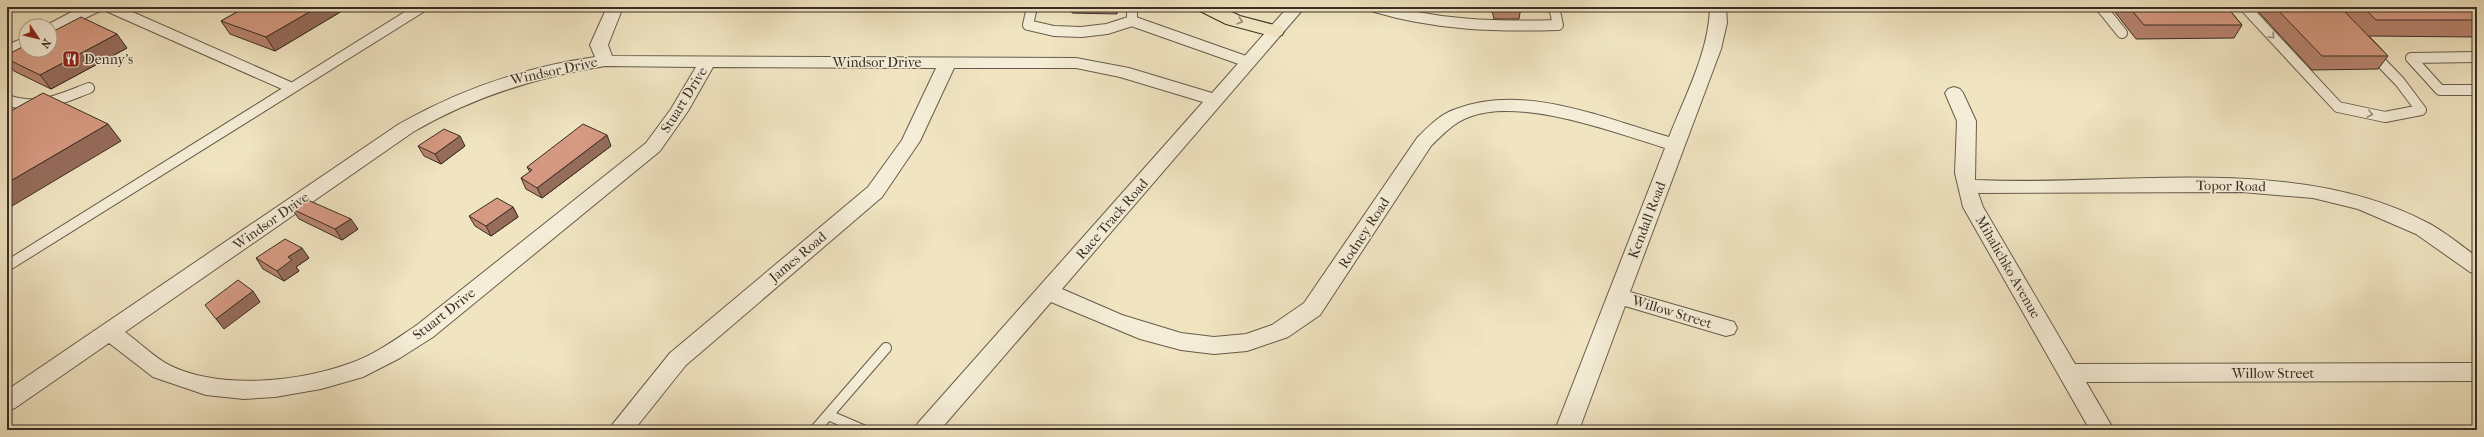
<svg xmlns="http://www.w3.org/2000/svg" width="2484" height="437" font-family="'IM FELL French Canon',serif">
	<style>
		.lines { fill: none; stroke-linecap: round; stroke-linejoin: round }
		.lane-casing { stroke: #675c4b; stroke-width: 12 }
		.street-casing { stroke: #675c4b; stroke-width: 2 }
		.highway-casing { stroke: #392e24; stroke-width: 2 }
		.lane { stroke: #f5edd7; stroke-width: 10 }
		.street { fill: #f5edd7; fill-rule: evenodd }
		.highway { fill: #f0e4c1; fill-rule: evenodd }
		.wall { fill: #b88470; stroke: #392e24 }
		.shaded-wall { fill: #966c5b; stroke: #392e24 }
		.building { fill: #d69a82; stroke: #392e24 }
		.oneway { stroke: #948972 }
		.oneway2 { stroke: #978e7e }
		.labels { text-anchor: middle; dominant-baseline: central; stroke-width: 3; stroke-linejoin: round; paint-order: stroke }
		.poi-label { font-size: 14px; fill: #392e24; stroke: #f5edd7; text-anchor: start }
		.street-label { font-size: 14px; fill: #392e24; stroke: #f5edd7 }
	</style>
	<rect width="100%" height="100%" fill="#f0e4c1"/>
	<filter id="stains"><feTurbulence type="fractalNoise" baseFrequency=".005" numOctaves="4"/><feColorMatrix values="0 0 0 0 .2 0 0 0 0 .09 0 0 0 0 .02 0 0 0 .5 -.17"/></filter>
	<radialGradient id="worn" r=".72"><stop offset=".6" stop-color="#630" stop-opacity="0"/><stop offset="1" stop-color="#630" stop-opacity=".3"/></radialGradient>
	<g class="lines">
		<defs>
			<path id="lane" d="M109,7L292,88
				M1032,7L1028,25L1054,31L1081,32L1107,29L1132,21L1248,62
				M1132,7V21
				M1375,7C1435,25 1495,27 1558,25L1554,7
				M2101,7L2122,33
				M2245,7L2338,107L2385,117L2421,110L2400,82L2373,54
				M2477,57L2411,58L2440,90H2477
				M7,100C38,111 60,99 89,88
				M7,266L422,7
				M815,430L828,415
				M863,430L828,415L886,348"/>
			<path id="street" d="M81,7H102L100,11L50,35V26H45Z
				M607,7H623L608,45L612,56L1076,58L1129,68L1212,93L1288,7H1305L1062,289L1122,315L1181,333L1214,337L1246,334L1272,325L1304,303L1417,138C1429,126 1440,114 1456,109C1524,83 1603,118 1669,137C1685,96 1709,52 1710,7H1726L1727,23L1721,49L1630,292L1734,322L1737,328L1734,334L1726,336L1625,306L1579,430H1555L1665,148C1613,132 1521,97 1469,117C1453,123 1442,135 1431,146L1320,315L1288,337L1247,351L1214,354L1181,350L1140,339L1051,302L940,430H914L918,423L1203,102L1120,77L1076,68H954L920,141L882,197L686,365L634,430H608L670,353L868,187L902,140L936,68L713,67L688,111L660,151L433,337L400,358L363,377L321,389L275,397L244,399L206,395L153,377L109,343L15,408L7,411V390L399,124C461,89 525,67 595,57L590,45ZM605,66L696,67L671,109L646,143L417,325C396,339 373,356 348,364C297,382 219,390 169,365C154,357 139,342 125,332L413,132C473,97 536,77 605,66Z
				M26,37V49L7,57V45Z
				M1954,87L1960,89L1963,93L1976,121L1975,180C2122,187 2296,152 2430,224C2446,233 2462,246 2477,257V274L2470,272L2416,234L2358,209L2313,198L2242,192L1978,193L1983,207L2075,364L2477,363V381L2086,382L2114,430H2090L1963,207L1955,173L1957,121L1945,93L1948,89Z"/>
			<path id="highway" d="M1198,7H1221L1240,16L1282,27L1284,31L1282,35L1275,37L1226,24L1200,11Z"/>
		</defs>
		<use href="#lane" class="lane-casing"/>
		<use href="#street" class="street-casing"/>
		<use href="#highway" class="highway-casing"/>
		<use href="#lane" class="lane"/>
		<use href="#street" class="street"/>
		<use href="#highway" class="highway"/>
	</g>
	<path class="wall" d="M246,7H340L342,11L275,51L230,34L221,21Z
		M1072,7H1118L1117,14L1072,13Z
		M1491,7H1521L1519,19H1494Z
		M2111,7H2227L2242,25L2234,38L2136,39Z
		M2254,7H2477V37L2369,36L2388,56L2378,69L2312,70Z
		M127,48L51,89L14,71L7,61V55Z
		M418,146H465L441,164L424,156Z
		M611,146L542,198L526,189L521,178L530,172L527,167Z
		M513,207L518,217L491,236L475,226L469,216Z
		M292,209L358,229L342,240L299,219Z
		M256,258H309L296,267L299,271L284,281L263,269Z"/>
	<path class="shaded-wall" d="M318,7H340L342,11L275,51L266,37Z
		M117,34L127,48L51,89L40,75Z
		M108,124L121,141L7,209V183Z
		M607,135L611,146L542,198L537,188Z
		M460,136L465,146L441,164L435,154Z
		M513,207L518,217L491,236L486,226Z
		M351,219L358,229L342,240L335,229Z
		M302,248L309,258L296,267L299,271L284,281L277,271L288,257Z
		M253,291L260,302L224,329L216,319Z"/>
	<path class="building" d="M246,7H318L266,37L221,21Z
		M2129,7H2227L2242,25H2144Z
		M2275,7H2340L2388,56H2322Z
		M2363,7H2477V20H2376Z
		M81,17L117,34L40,75L7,59V55L26,45V50H50V33Z
		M43,93L108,124L7,183V113Z
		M583,124L607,135L537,188L521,178L532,170L527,167Z
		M444,129L460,136L435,154L418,146Z
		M301,197L351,219L335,229L292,209L296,201Z
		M497,198L513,207L486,226L469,216Z
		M285,239L302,248L288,257L292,260L277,271L256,258Z
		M238,280L253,291L216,319L205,305Z"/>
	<defs><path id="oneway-chevron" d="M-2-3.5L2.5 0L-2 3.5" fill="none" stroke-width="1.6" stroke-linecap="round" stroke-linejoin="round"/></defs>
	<use class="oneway" href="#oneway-chevron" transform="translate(1240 21) rotate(16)"/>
	<g class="oneway2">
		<use href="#oneway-chevron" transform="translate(2272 36) rotate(47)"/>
		<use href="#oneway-chevron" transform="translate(2370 114) rotate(13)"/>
	</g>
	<defs>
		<symbol id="restaurant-square" viewBox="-11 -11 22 22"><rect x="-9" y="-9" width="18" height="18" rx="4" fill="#8f2418" stroke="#f5edd7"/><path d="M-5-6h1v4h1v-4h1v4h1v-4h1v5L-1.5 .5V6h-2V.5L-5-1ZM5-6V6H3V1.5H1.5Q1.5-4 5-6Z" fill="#fff"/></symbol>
	</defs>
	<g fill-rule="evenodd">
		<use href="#restaurant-square" x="61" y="49" width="20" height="20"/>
	</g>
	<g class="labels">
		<g class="poi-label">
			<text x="84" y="59">Denny's</text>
		</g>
		<g class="street-label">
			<text x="877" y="62">Windsor Drive</text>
			<text transform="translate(554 71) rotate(-12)">Windsor Drive</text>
			<text transform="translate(684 100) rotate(-58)">Stuart Drive</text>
			<text transform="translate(2231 186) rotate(1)">Topor Road</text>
			<text transform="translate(1112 219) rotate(-49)">Race Track Road</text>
			<text transform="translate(1647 220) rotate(-69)">Kendall Road</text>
			<text transform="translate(271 221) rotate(-35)">Windsor Drive</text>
			<text transform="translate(1364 233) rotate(-57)">Rodney Road</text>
			<text transform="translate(798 257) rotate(-40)">James Road</text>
			<text transform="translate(2008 267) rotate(60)">Mihalichko Avenue</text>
			<text transform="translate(1672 312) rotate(17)">Willow Street</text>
			<text transform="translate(444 314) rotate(-38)">Stuart Drive</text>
			<text x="2273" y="373">Willow Street</text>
		</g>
	</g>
	<rect width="2484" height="437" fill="none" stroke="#f0e4c1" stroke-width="24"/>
	<rect x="8" y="8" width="2468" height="421" fill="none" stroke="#392e24" stroke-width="2"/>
	<rect x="12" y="12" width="2460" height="413" fill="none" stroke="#392e24"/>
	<g transform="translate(38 38) rotate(125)"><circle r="19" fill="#f5edd7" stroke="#aaa18f"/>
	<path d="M0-3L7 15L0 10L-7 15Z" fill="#8f2418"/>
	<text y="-6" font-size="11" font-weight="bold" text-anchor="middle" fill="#392e24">N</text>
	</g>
	<rect width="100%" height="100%" filter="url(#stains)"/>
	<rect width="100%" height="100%" fill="url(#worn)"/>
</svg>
